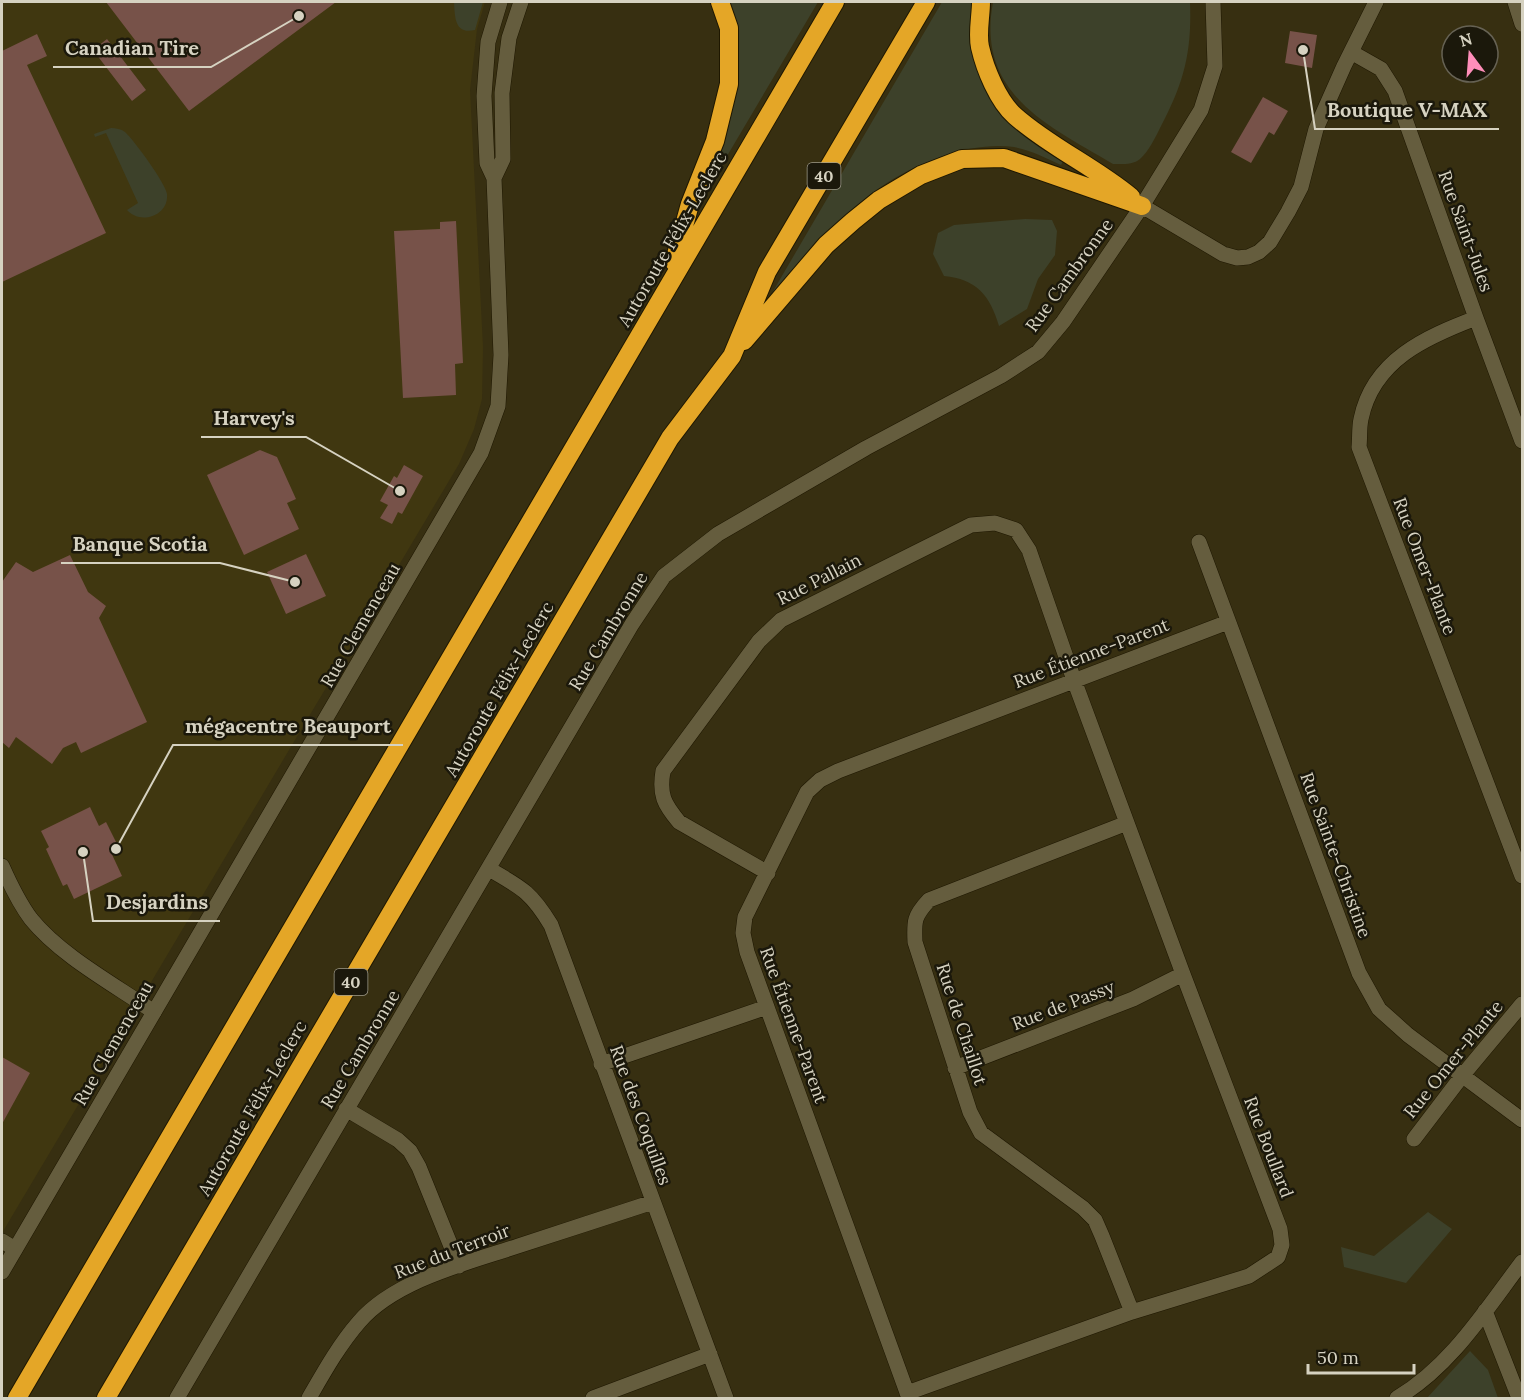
<svg xmlns="http://www.w3.org/2000/svg" width="1524" height="1400" font-family="Lora,serif">
	<style>
		.built { fill: #403710 }
		.green { fill: #3d412a }
		.building { fill: #775249 }
		.lines { fill: none; stroke-linecap: round; stroke-linejoin: round }
		.minor-casing { stroke: #1e1700; stroke-width: 16 }
		.tertiary-casing { stroke: #1e1700; stroke-width: 16 }
		.motorway-casing { stroke: #1e1700; stroke-width: 20 }
		.minor { stroke: #655d3e; stroke-width: 15 }
		.tertiary { stroke: #655d3e; stroke-width: 15 }
		.motorway { stroke: #e4a627; stroke-width: 18 }
		.labels { text-anchor: middle; dominant-baseline: central; stroke-width: 5; stroke-linejoin: round; paint-order: stroke }
		.shield { fill: #1b180b; stroke: #9e9a8a; stroke-width: 1.5 }
		.shield-label { font-size: 16px; font-weight: bold; fill: #d6d2c1 }
		.street-label { font-size: 18px; fill: #d6d2c1; stroke: #1b180b }
		.leader { fill: none; stroke: #d6d2c1; stroke-width: 2 }
		.callout-dot { fill: #d6d2c1; stroke: #1b180b; stroke-width: 2 }
		.callout-label { font-size: 20px; text-anchor: middle; font-weight: bold; fill: #d6d2c1; stroke: #1b180b; stroke-width: 5; stroke-linejoin: round; paint-order: stroke }
	</style>
	<rect width="100%" height="100%" fill="#372f11"/>
	<path class="built" d="M2,2H485L477,29L470,90L483,347L482,399L474,429L459,464L2,1233Z"/>
	<path class="green" d="M454,2H483L475,30C454,35 455,16 454,2Z
		M729,2H818L714,178L711,176C732,119 750,61 729,2Z
		M942,2H973C973,18 971,36 974,53C981,109 1024,129 1065,158L1061,165C1046,158 1031,150 1014,147C992,144 967,148 946,155C867,181 826,233 774,294L772,293Z
		M993,2H1190C1192,52 1184,83 1160,128C1155,138 1149,151 1140,159C1133,165 1122,164 1113,164C1047,125 976,94 993,2Z
		M111,128C116,128 121,129 125,132C134,140 166,184 167,194C169,216 140,225 127,210L138,203L106,133L95,137L94,134Z
		M1025,219L1052,220L1057,231L1055,255L1038,279L1027,309L999,326C990,295 976,279 944,276L933,254L938,233L954,225Z
		M1428,1212L1452,1229L1406,1283L1344,1267L1341,1247L1374,1256Z
		M1470,1351L1488,1370L1498,1398H1427Z"/>
	<path class="building" d="M106,2H336L189,111Z
		M1290,31L1317,35L1312,68L1285,63Z
		M37,34L47,56L27,65L106,233L2,282V51Z
		M107,39L146,90L132,101L93,50Z
		M1263,97L1288,111L1274,135L1269,132L1251,163L1231,152Z
		M456,221L463,363L455,364L456,395L403,398L394,231L440,229V222Z
		M260,450L277,457L296,499L287,503L299,529L244,555L207,475Z
		M404,465L423,476L402,514L398,512L392,524L380,518L388,505L380,501L394,476L397,478Z
		M306,554L326,596L286,614L267,572Z
		M70,555L88,592L106,606L99,618L147,722L81,753L76,742L63,748L52,764L16,737L9,748L2,742V582L16,562L33,572Z
		M90,807L99,826L106,822L117,844L109,848L122,876L74,899L67,884L63,886L46,849L49,847L41,831Z
		M2,1057L30,1073L2,1124Z"/>
	<g class="lines">
		<defs>
			<path id="minor" d="M1515,2L1522,24
				M1351,52L1381,69L1395,91L1476,318L1522,441
				M1476,318C1426,337 1373,360 1361,419C1359,428 1360,438 1359,447L1522,876
				M1199,542L1359,973L1379,1009L1408,1035L1522,1120
				M1127,823L929,900C914,916 914,921 915,942L970,1112L981,1133L1083,1208L1095,1220L1102,1236L1132,1312
				M2,866C10,884 19,903 31,919C61,956 115,985 154,1012
				M489,869C522,888 531,892 551,925L726,1398
				M768,873L679,822C664,804 659,795 663,771L759,641L781,620L971,525L995,523L1016,530L1029,550L1074,680L1183,974L1280,1229L1282,1245L1278,1257L1249,1276L1132,1312L907,1393
				M601,1064L767,1007
				M955,1068L1133,999L1183,974
				M346,1109L398,1140L410,1151L419,1167L459,1266
				M1414,1139L1462,1076L1522,1004
				M2,1241L15,1249
				M1485,1311L1519,1398
				M177,1398L632,624L664,576L718,534L866,448L1001,376L1038,352L1063,322L1142,206L1223,254L1237,258L1248,257L1259,252L1270,242L1288,212L1301,187L1316,129L1344,66L1376,2
				M309,1398C324,1372 339,1345 359,1322C395,1280 467,1263 518,1246C563,1231 608,1217 653,1202
				M593,1398L710,1354
				M909,1398L747,952L743,933L745,917L807,792L820,780L838,771L1228,622
				M1397,1398C1450,1367 1485,1311 1522,1262"/>
			<path id="tertiary" d="M494,178L503,159L502,93L509,38L521,2
				M1142,206L1201,110L1215,66L1213,2
				M2,1272L481,453L498,406L501,355L494,178L487,163L484,96L488,42L500,2"/>
			<path id="motorway" d="M981,2C981,16 977,33 980,47C985,69 998,101 1015,116C1050,147 1095,167 1131,197
				M674,262L690,204L715,141L729,84V28L720,2
				M744,341L826,245L853,221L879,200L921,175L962,159L1004,158L1142,206
				M17,1398L835,2
				M106,1398L670,438L732,356L767,272L926,2"/>
		</defs>
		<use href="#minor" class="minor-casing"/>
		<use href="#tertiary" class="tertiary-casing"/>
		<use href="#motorway" class="motorway-casing"/>
		<use href="#minor" class="minor"/>
		<use href="#tertiary" class="tertiary"/>
		<use href="#motorway" class="motorway"/>
	</g>
	<g class="labels">
		<g class="shield">
			<rect x="807.5" y="163" width="33" height="26" rx="4.5"/>
			<rect x="334.5" y="969" width="33" height="26" rx="4.5"/>
		</g>
		<g class="shield-label">
			<text x="824" y="176">40</text>
			<text x="351" y="982">40</text>
		</g>
		<g class="street-label">
			<text transform="translate(1466 231) rotate(70)">Rue Saint-Jules</text>
			<text transform="translate(672 239) rotate(-60)">Autoroute Félix-Leclerc</text>
			<text transform="translate(1069 275) rotate(-54)">Rue Cambronne</text>
			<text transform="translate(1425 566) rotate(69)">Rue Omer-Plante</text>
			<text transform="translate(819 579) rotate(-27)">Rue Pallain</text>
			<text transform="translate(360 625) rotate(-60)">Rue Clemenceau</text>
			<text transform="translate(608 631) rotate(-59)">Rue Cambronne</text>
			<text transform="translate(1091 653) rotate(-21)">Rue Étienne-Parent</text>
			<text transform="translate(499 689) rotate(-60)">Autoroute Félix-Leclerc</text>
			<text transform="translate(1336 855) rotate(70)">Rue Sainte-Christine</text>
			<text transform="translate(1063 1005) rotate(-21)">Rue de Passy</text>
			<text transform="translate(962 1024) rotate(72)">Rue de Chaillot</text>
			<text transform="translate(794 1025) rotate(70)">Rue Étienne-Parent</text>
			<text transform="translate(113 1043) rotate(-60)">Rue Clemenceau</text>
			<text transform="translate(360 1049) rotate(-59)">Rue Cambronne</text>
			<text transform="translate(1453 1059) rotate(-51)">Rue Omer-Plante</text>
			<text transform="translate(252 1108) rotate(-60)">Autoroute Félix-Leclerc</text>
			<text transform="translate(641 1115) rotate(70)">Rue des Coquilles</text>
			<text transform="translate(1269 1147) rotate(69)">Rue Boullard</text>
			<text transform="translate(452 1251) rotate(-21)">Rue du Terroir</text>
		</g>
	</g>
	<path class="leader" d="M299 16L211 67H53M1303 50L1315 129H1499M400 491L306 437H201M295 582L220 563H61M116 849L173 745H403M83 852L93 921H220"/>
	<g class="callout-dot">
		<circle cx="299" cy="16" r="6"/>
		<circle cx="1303" cy="50" r="6"/>
		<circle cx="400" cy="491" r="6"/>
		<circle cx="295" cy="582" r="6"/>
		<circle cx="116" cy="849" r="6"/>
		<circle cx="83" cy="852" r="6"/>
	</g>
	<g class="callout-label">
		<text x="132" y="55">Canadian Tire</text>
		<text x="1407" y="117">Boutique V-MAX</text>
		<text x="254" y="425">Harvey's</text>
		<text x="140" y="551">Banque Scotia</text>
		<text x="288" y="733">mégacentre Beauport</text>
		<text x="157" y="909">Desjardins</text>
	</g>
	<rect width="1524" height="1400" fill="none" stroke="#d6d2c1" stroke-width="6"/>
	<g transform="translate(1470 54) rotate(344)"><circle r="28" fill="#1b180b" stroke="#666254" stroke-width="1.5"/>
	<path d="M0-4.5L10 22L0 15L-10 22Z" fill="#ff8eba"/>
	<text y="-9" font-size="16" font-weight="bold" text-anchor="middle" fill="#d6d2c1">N</text>
	</g>
	<path d="M1308 1364v9h106v-9" fill="none" stroke="#d6d2c1" stroke-width="3"/>
	<text x="1317" y="1364" font-size="18" fill="#d6d2c1" stroke="#1b180b" stroke-width="4.5" paint-order="stroke">50 m</text>
</svg>
